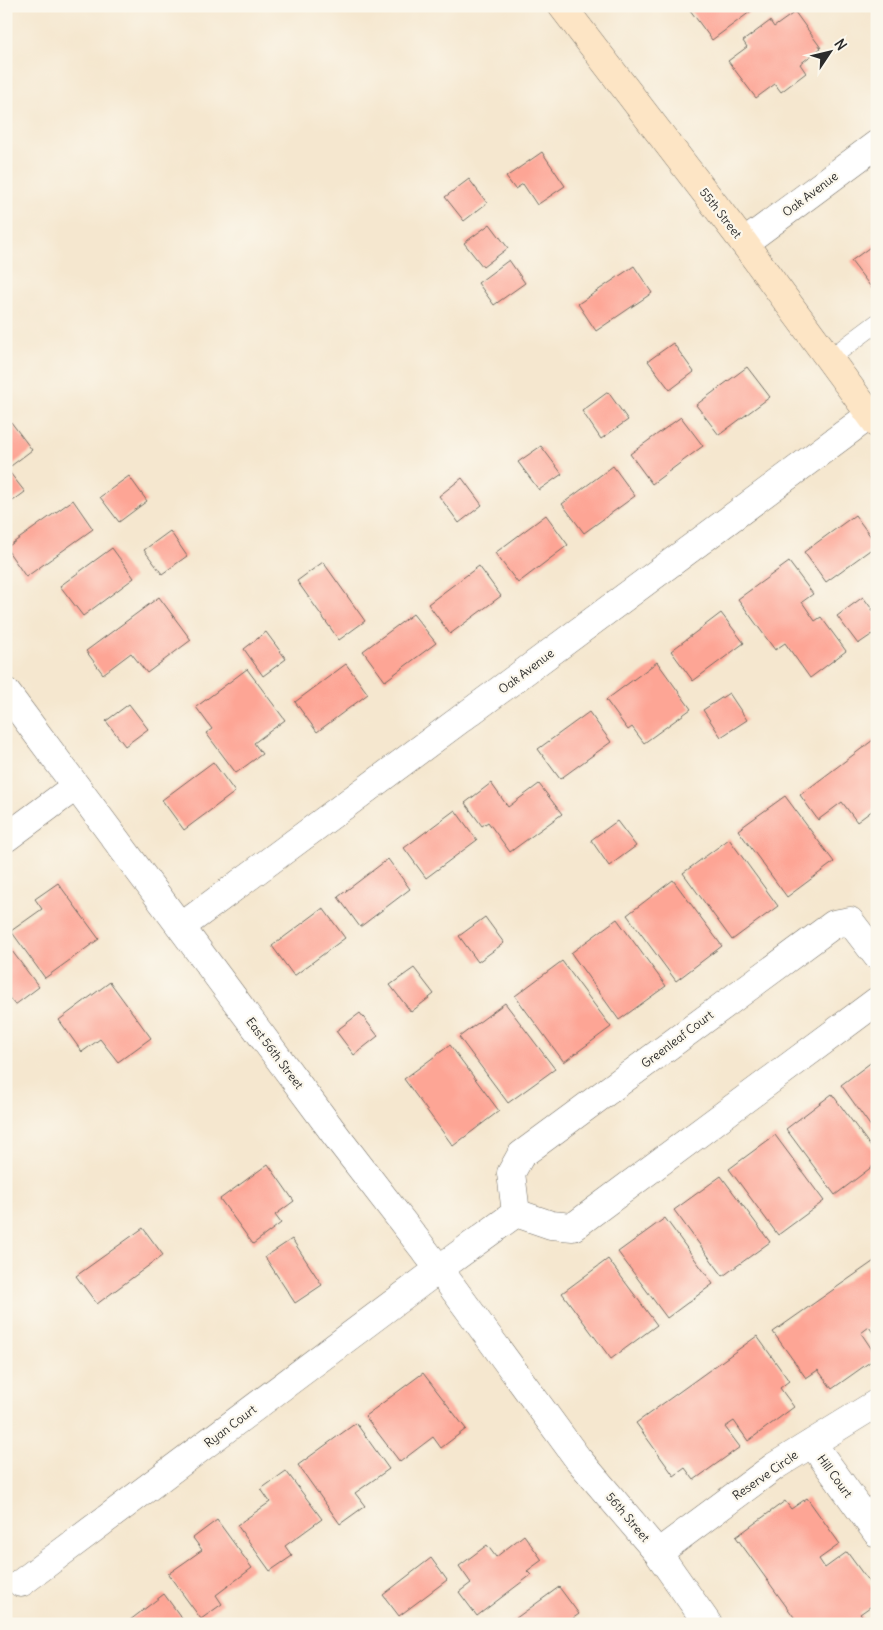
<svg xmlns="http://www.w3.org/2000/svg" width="883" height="1630" font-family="Delius,sans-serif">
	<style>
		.building { fill: #fda595 }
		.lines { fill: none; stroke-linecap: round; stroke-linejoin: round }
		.lane-casing { stroke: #726d64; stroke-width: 19 }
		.street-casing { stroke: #726d64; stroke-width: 29 }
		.secondary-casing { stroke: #726d64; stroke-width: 29 }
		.lane { stroke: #fff; stroke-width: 18 }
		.street { stroke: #fff; stroke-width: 28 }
		.secondary { stroke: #fde5c5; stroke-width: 28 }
		.labels { text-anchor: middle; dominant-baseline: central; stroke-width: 4.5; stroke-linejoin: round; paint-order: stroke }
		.street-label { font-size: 12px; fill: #2b2b2b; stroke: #fbf7ec }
	</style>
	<rect width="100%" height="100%" fill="#fbf7ec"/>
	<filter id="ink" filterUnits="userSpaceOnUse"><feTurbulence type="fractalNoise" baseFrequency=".02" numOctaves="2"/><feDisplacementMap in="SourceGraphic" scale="10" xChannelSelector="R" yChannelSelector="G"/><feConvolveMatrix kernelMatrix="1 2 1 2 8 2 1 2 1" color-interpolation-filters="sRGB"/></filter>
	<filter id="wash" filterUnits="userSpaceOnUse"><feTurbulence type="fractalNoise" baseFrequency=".0096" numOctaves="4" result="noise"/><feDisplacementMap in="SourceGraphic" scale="20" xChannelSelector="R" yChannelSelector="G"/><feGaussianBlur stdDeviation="1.12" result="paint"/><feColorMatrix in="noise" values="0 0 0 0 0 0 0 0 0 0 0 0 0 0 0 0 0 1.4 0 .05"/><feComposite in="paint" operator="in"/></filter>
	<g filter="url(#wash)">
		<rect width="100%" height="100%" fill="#f5e7cf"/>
		<g id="blocks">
			<path class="building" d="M696,6H758L712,40L690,10Z
				M795,12L821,48L800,64L806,73L781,92L775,84L756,98L728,61L747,47L743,41L770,21L774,27Z
				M542,152L565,186L537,205L523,184L515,189L506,177Z
				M469,179L487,203L464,221L445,197Z
				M490,224L508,248L483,267L464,243Z
				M877,242V295L851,261Z
				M509,260L525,283L494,305L478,283Z
				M634,266L652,293L596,331L578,304Z
				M673,343L694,372L670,390L648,361Z
				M747,367L770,397L719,435L696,405Z
				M608,392L628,420L601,439L582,411Z
				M681,417L703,446L652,484L630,454Z
				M11,422L32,450L7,469L25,492L6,506V426Z
				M541,446L562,474L539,490L518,462Z
				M613,466L635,496L584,533L562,504Z
				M129,476L147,501L119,522L100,497Z
				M462,478L482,505L459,523L439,496Z
				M73,500L93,529L26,577L6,548Z
				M546,515L568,545L518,583L495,553Z
				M855,515L877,545L826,582L804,552Z
				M170,531L187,556L162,574L144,550Z
				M112,548L134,578L83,616L60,586Z
				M323,562L365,621L339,640L297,581Z
				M789,562L813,594L802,602L815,621L821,617L846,651L810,678L785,643L775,650L738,599Z
				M479,566L501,596L450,634L428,604Z
				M159,597L191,640L147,673L131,653L103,674L86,651Z
				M863,597L877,616V631L858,644L837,616Z
				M721,613L744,643L693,681L671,651Z
				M413,614L436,643L385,681L363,651Z
				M266,632L286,659L263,676L244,649Z
				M657,662L691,709L644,743L632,727L628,730L606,700Z
				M346,664L368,694L317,732L295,702Z
				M247,669L285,720L254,743L262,754L236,773L206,733L212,729L196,707Z
				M729,693L747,720L721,737L703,710Z
				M129,704L148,729L125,746L106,721Z
				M589,712L611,742L560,779L538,749Z
				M877,737V807L857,822L842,802L818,820L800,795Z
				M213,762L235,792L184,830L162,800Z
				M491,783L508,807L539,784L562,814L510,852L488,822L482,826L465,803Z
				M785,796L834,862L787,897L738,830Z
				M455,810L477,840L426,878L404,848Z
				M617,821L636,846L609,866L591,840Z
				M729,839L778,906L732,940L683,873Z
				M388,859L410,889L360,927L338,897Z
				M673,880L722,946L676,981L627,915Z
				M58,883L99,939L45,978L11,931L42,909L35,899Z
				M323,908L345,938L294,976L272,946Z
				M485,917L504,943L478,962L459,936Z
				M617,919L666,986L619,1020L571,953Z
				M6,943L39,987L15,1005L6,994Z
				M562,961L611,1027L564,1062L515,996Z
				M414,968L434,994L411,1012L390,985Z
				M110,982L151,1038L118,1062L100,1039L82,1052L59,1020Z
				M505,1003L555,1069L508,1103L459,1037Z
				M360,1013L378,1036L354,1055L336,1031Z
				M450,1045L499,1111L453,1146L404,1079Z
				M877,1058V1135L841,1085Z
				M832,1094L877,1155V1163L835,1195L786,1129Z
				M775,1135L824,1201L778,1235L729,1169Z
				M268,1164L294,1201L275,1215L281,1223L253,1244L220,1199Z
				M721,1176L770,1242L723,1276L674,1210Z
				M665,1218L713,1284L667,1318L618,1252Z
				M143,1228L163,1255L97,1304L76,1276Z
				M292,1239L322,1285L295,1303L265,1257Z
				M608,1259L657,1325L611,1359L562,1293Z
				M877,1259V1338L869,1327L861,1333L877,1357L832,1389L818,1370L806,1378L773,1332Z
				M757,1336L789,1381L780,1388L794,1407L748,1441L734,1421L725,1427L740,1447L694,1480L685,1468L674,1476L636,1423Z
				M423,1373L466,1429L441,1448L433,1437L400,1462L365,1416Z
				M356,1423L389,1469L355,1493L365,1506L340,1524L298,1465Z
				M286,1471L322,1519L285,1546L292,1556L270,1571L237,1525L270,1502L261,1489Z
				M807,1498L840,1544L819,1559L825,1568L847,1552L877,1593V1602L860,1614L868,1624H799L736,1537L785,1501L791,1509Z
				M217,1520L252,1568L216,1595L222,1604L201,1619L168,1574L202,1550L193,1538Z
				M524,1535L542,1560L527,1571L531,1575L477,1616L459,1592L471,1583L459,1566L487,1545L496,1557Z
				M431,1558L447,1580L399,1616L383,1595Z
				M559,1587L579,1614L565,1624H508Z
				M164,1594L186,1624H125Z"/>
		</g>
	</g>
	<g filter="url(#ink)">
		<use href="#blocks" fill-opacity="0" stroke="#726d64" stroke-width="1"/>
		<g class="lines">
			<defs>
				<path id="lane" d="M829,359L877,323"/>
				<path id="street" d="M744,243L877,144
					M6,692L340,1141L439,1269L578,1459L658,1553L708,1624
					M6,838L76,786
					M181,927L870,415
					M516,1213L511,1173L521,1155L834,924L850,921L877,956
					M516,1213L551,1225L573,1227L877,1001
					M812,1443L877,1533
					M658,1553L775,1466L877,1403
					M21,1583L439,1269L516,1213"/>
				<path id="secondary" d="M562,6L744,243L877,424"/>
			</defs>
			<use href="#lane" class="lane-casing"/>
			<use href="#street" class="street-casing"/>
			<use href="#secondary" class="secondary-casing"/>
			<use href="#lane" class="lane"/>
			<use href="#street" class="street"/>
			<use href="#secondary" class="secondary"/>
		</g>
	</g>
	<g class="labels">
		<g class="street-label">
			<text transform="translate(810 194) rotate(-37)">Oak Avenue</text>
			<text transform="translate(721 213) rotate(52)">55th Street</text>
			<text transform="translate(526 671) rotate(-37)">Oak Avenue</text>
			<text transform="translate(677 1039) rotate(-37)">Greenleaf Court</text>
			<text transform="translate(275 1053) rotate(53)">East 56th Street</text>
			<text transform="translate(230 1426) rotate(-37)">Ryan Court</text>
			<text transform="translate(765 1475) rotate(-35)">Reserve Circle</text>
			<text transform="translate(835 1476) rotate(54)">Hill Court</text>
			<text transform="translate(628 1517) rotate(50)">56th Street</text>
		</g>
	</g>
	<rect width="883" height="1630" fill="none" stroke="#fbf7ec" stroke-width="25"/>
	<g transform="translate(830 52) rotate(55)" stroke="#fbf7ec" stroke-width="4" paint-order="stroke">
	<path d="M0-4L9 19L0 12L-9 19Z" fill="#2b2b2b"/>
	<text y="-8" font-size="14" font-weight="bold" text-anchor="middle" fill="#2b2b2b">N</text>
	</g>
</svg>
